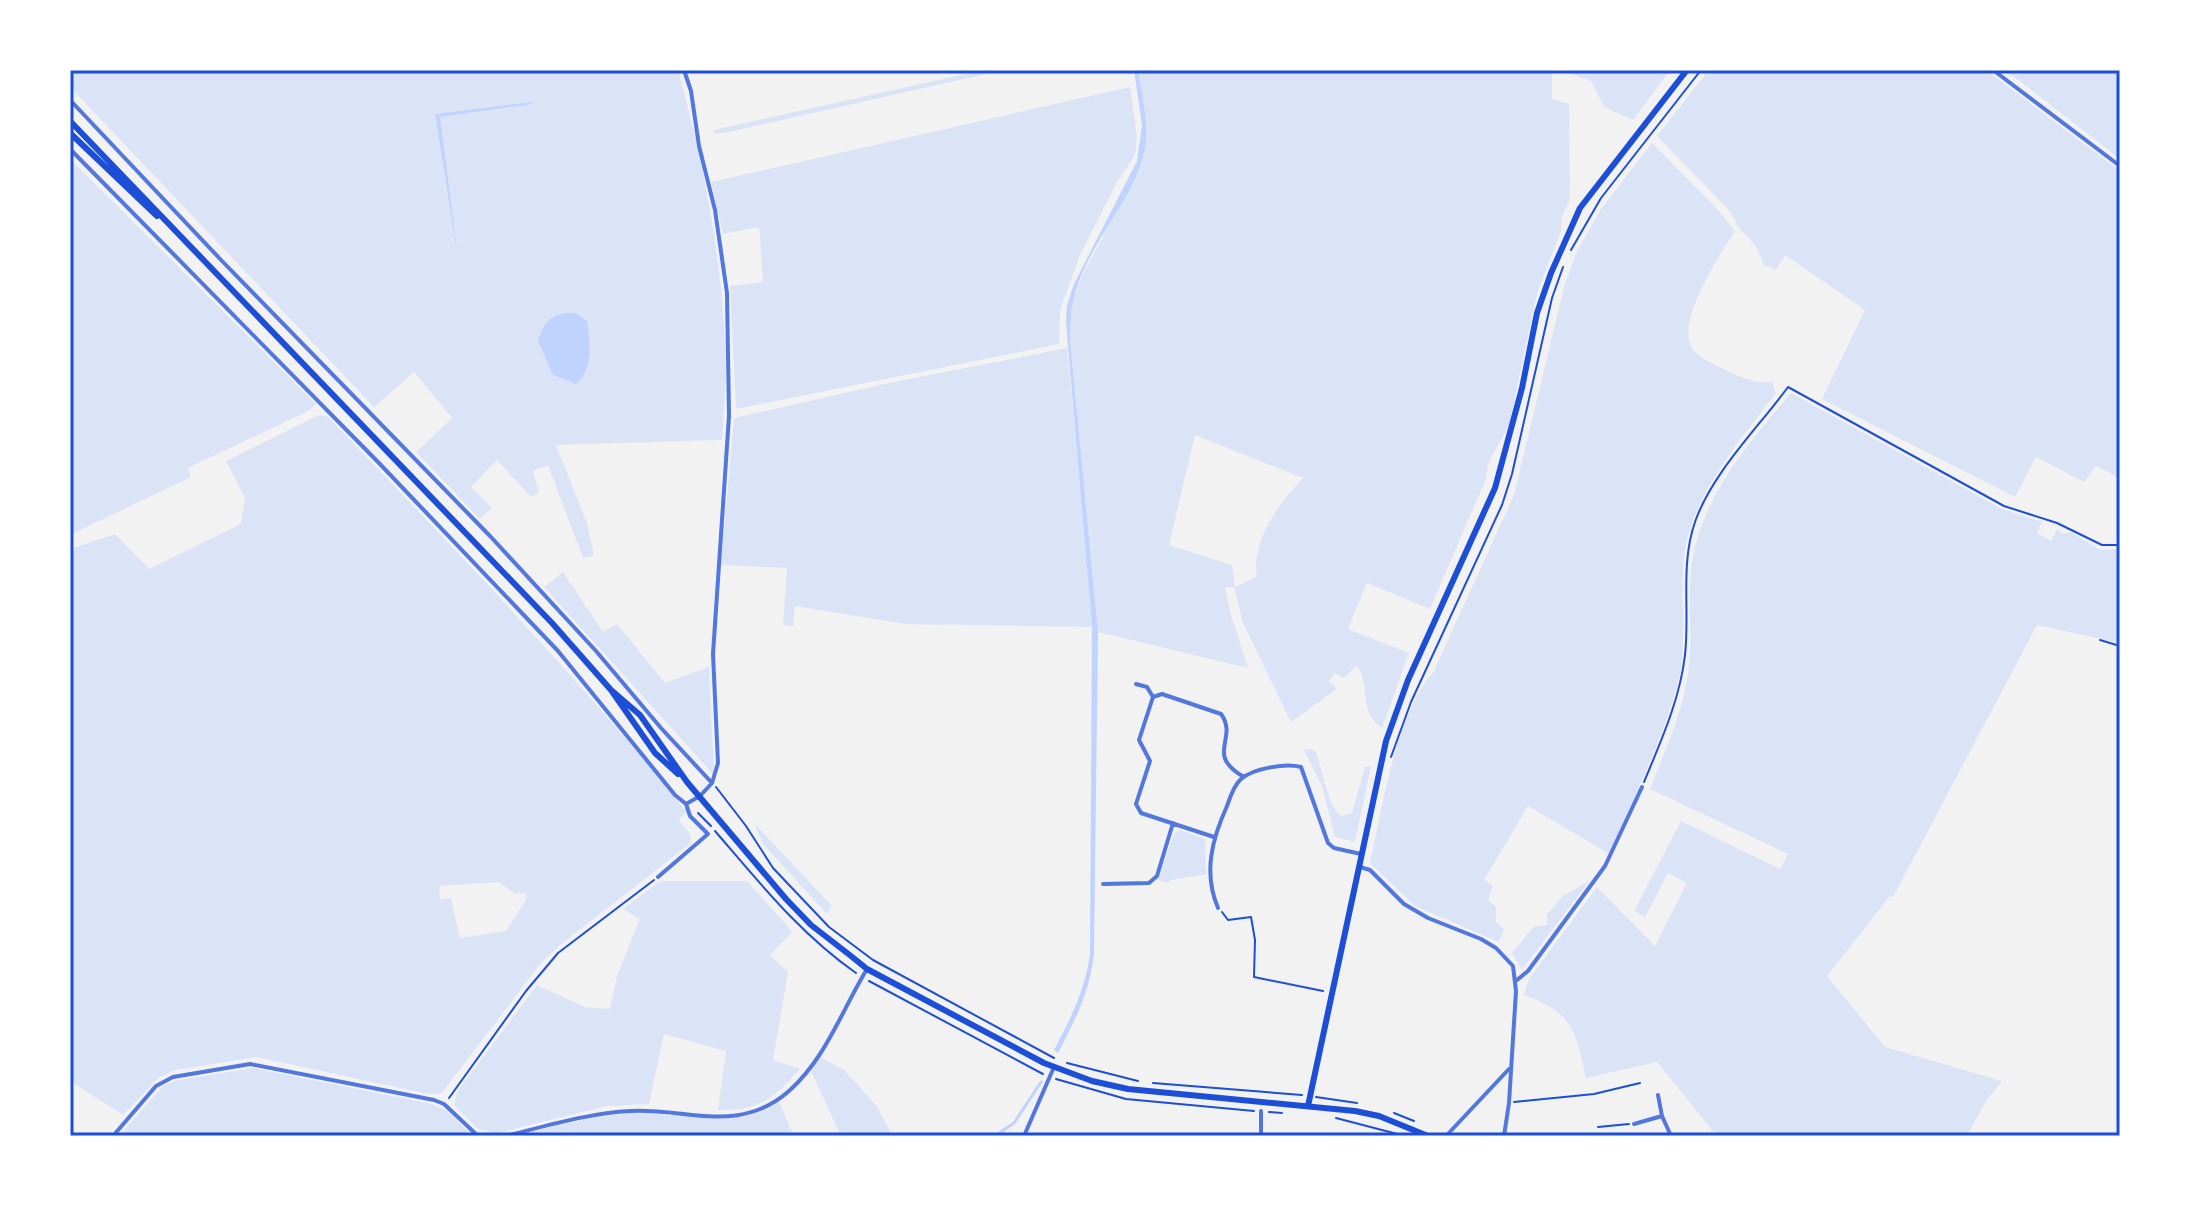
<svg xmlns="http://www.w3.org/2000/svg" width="2190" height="1206" font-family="'Archivo Narrow',sans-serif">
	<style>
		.green { fill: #dbe4f7; fill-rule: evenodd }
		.water { fill: #bfd3fe }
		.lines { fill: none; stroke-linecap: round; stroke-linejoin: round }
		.stream { stroke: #bfd3fe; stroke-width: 3 }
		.path { stroke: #1d4ed8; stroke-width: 2 }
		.minor { stroke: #5277de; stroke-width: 4 }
		.secondary { stroke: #1d4ed8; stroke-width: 6 }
		.primary { stroke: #1d4ed8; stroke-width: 6 }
		.neatline { fill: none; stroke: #1d4ed8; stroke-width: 3 }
	</style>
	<rect width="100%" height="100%" fill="#f2f2f2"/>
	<path class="green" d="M70,70H678C702,158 721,251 725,342C727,375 724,407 722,440L556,445L587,523L594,556L583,558L548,465L533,471L539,492L531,497L497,460L471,487L492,508L480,519L416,452L452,418L414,372L374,407L70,87ZM532,103L439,117L459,262L435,114Z
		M983,70H1004L729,132L715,134L714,130Z
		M1138,70H1552V99L1569,104L1570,200L1562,216L1561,231L1537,293L1509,425L1488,464L1486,479L1430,609L1367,583L1348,629L1409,653L1382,728C1357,711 1372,683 1356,666L1344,678L1335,673L1329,682L1337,689L1291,722L1243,623L1234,587H1225L1231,615L1248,668L1098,632L1070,340L1072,303L1082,276L1135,177L1144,155L1145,119ZM1195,435L1303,478C1282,500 1258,531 1256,564C1256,568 1257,573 1256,577L1235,587L1232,565L1169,545Z
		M1566,70H1670L1633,120L1604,107L1591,81L1565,72Z
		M1709,70H1986L2120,171V478L2096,466L2084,482L2036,457L2015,497L1822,399L1865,310L1785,255L1776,270L1764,265L1756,246L1739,228L1730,211L1657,136Z
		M2004,70H2120V159L2021,82Z
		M1130,87L1137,136L1135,155L1117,182L1080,255L1060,310L1059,344L736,409L730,286L763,282L759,227L723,234L711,182Z
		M1652,143L1719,211L1735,231C1720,254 1679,317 1690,344C1695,356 1708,361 1719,367C1737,375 1752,384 1772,382L1776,393C1738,443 1686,501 1683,567C1681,604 1687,646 1678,682C1663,739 1636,793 1612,846L1608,853L1528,806L1484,880L1493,886L1488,900L1496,907V922L1504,929L1499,942L1415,906L1370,863C1382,811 1396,712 1433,673L1514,495L1564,287L1576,253L1601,209Z
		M70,159L316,404L308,411L188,468L191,477L70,535Z
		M1067,348L1095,627L905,624L795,606L793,626L783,625L787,568L721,565L734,418L889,383Z
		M1791,393L2002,509L2042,522L2037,533L2051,541L2057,529L2064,534L2070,532L2101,550L2120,549V643L2037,625L1893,897L1890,896L1827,976L1885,1047L2002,1081L1986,1101L1967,1136H1717L1657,1062L1586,1078C1575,1031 1574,1013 1524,995L1529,979L1597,887L1655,946L1687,883L1668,873L1645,917L1634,911L1681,821L1780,869L1788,854L1650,789C1665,750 1685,708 1689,666C1693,626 1685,582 1696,543C1712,484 1753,438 1791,393Z
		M319,415L328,417C451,545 574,673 686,811L679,820L690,834L691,843L561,944L541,963L441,1094H428L256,1057L175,1070L159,1077L123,1115L70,1081V549L115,534L149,569L241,524L245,498L226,461ZM499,882L515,894L525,893L526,900L506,931L460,938L451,898L440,899L439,886Z
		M563,572L603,632L617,624L665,683L709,667L714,775L544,587Z
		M1311,749L1316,752C1323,771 1326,802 1341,816L1352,813L1365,767L1371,766L1355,842L1335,837L1322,786L1304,750Z
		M754,823L832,906L827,914L763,844Z
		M1180,830L1205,839L1206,874L1171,880L1168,883L1158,880L1174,834Z
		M1590,880L1522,970L1512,953L1533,927L1547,925V914L1563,896Z
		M660,881H747L791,930L792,932L770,955L788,972L773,1060L800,1069C773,1099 759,1111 718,1110L726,1051L664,1034L649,1104L607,1106L497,1133L478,1129L455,1106V1099L459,1089L537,985L585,1007L610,1009L617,976L640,919L623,909Z
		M820,1057L844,1070L876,1105L893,1136H841L811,1071Z
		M253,1068L432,1104L447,1111L473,1136H119L163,1086L174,1081Z
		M779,1102L794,1136H516C554,1126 593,1116 633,1113C686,1110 730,1134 779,1102Z"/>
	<path class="water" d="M1134,70H1138C1142,97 1151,129 1143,157C1128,208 1084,249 1073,302C1070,314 1071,328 1070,340L1098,632L1094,954C1089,994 1076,1018 1058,1053L1054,1050C1071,1018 1085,990 1090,954L1092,624L1066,323L1067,305L1074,284L1137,161L1142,125Z
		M532,102V104L440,117L459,264L435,114Z
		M566,313H575L587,321C590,342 594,369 576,384L553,375L538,341C544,323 548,317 566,313Z"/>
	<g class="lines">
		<path class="stream" d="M995,1136L1014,1123L1041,1082"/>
		<path class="path" d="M1571,250L1601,198L1701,70
			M2100,640L2120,646
			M1391,757L1411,702L1502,505L1512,474L1552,298L1563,267
			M1644,782C1661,741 1680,699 1685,655C1690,610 1680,565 1695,522C1712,473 1758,428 1788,387L2004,506L2057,523L2102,545H2120
			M716,787L746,826L773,868L829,927L873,960L1054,1058
			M698,813L711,826
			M715,831C759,882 800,934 856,973
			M1222,912L1228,920L1251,917L1255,940L1254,977L1323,991
			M869,981L1043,1074
			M1067,1063L1138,1081
			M1056,1079L1126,1099L1254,1111
			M1153,1083L1302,1095
			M1316,1097L1357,1103
			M449,1098L526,991L558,953L654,880
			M1514,1102L1594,1094L1640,1083
			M1269,1112L1282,1113
			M1394,1113L1414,1121
			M1336,1118L1405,1136
			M1598,1127L1629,1124"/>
		<path class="minor" d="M684,70L691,91L699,146L715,210L727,293L729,416L713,654L718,763L712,783L700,796L686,804
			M1993,70L2120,166
			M70,100L222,261L490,536L596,651L661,728L712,783
			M70,149L378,462L558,651L675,795L686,804
			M1136,684L1147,687L1153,697
			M1214,837L1141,813L1136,804L1150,761L1139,740L1153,697L1162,694L1221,714C1239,739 1204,754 1244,777
			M1360,867L1370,870L1404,904L1428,918L1481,939L1496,948L1513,966L1516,991L1509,1103L1504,1136
			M658,877L708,834L690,816L686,804
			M1103,884L1149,883L1157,876L1173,823
			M1218,908C1203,873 1212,839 1227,806C1230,797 1234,785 1241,779C1254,768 1286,763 1301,767L1328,843L1334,848L1361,854
			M1517,980L1528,971L1605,866L1642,787
			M1658,1095L1662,1116
			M1634,1124L1662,1116L1671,1136
			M113,1136L156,1086L173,1077L250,1064L434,1100L444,1104L478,1136
			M506,1136C546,1126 589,1113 631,1111C688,1108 739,1135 789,1091C826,1058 842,1010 867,969
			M1024,1136L1054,1067
			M1261,1136V1111
			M1446,1136L1509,1069
			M1677,1136H1686"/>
		<path class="secondary" d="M1308,1106L1386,741L1408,680L1495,488L1522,388L1537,313L1551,273L1580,208L1687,70"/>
		<path class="primary" d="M70,121L552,623L611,690L655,753L678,774
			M70,133L157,216
			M611,690L640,715L687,782L786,899L811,925L851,956L867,969L1044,1063L1092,1081L1128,1089L1355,1111L1379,1116L1428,1136"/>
	</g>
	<rect width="2190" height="1206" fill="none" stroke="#ffffff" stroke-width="144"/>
	<rect x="72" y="72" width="2046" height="1062" class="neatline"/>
</svg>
